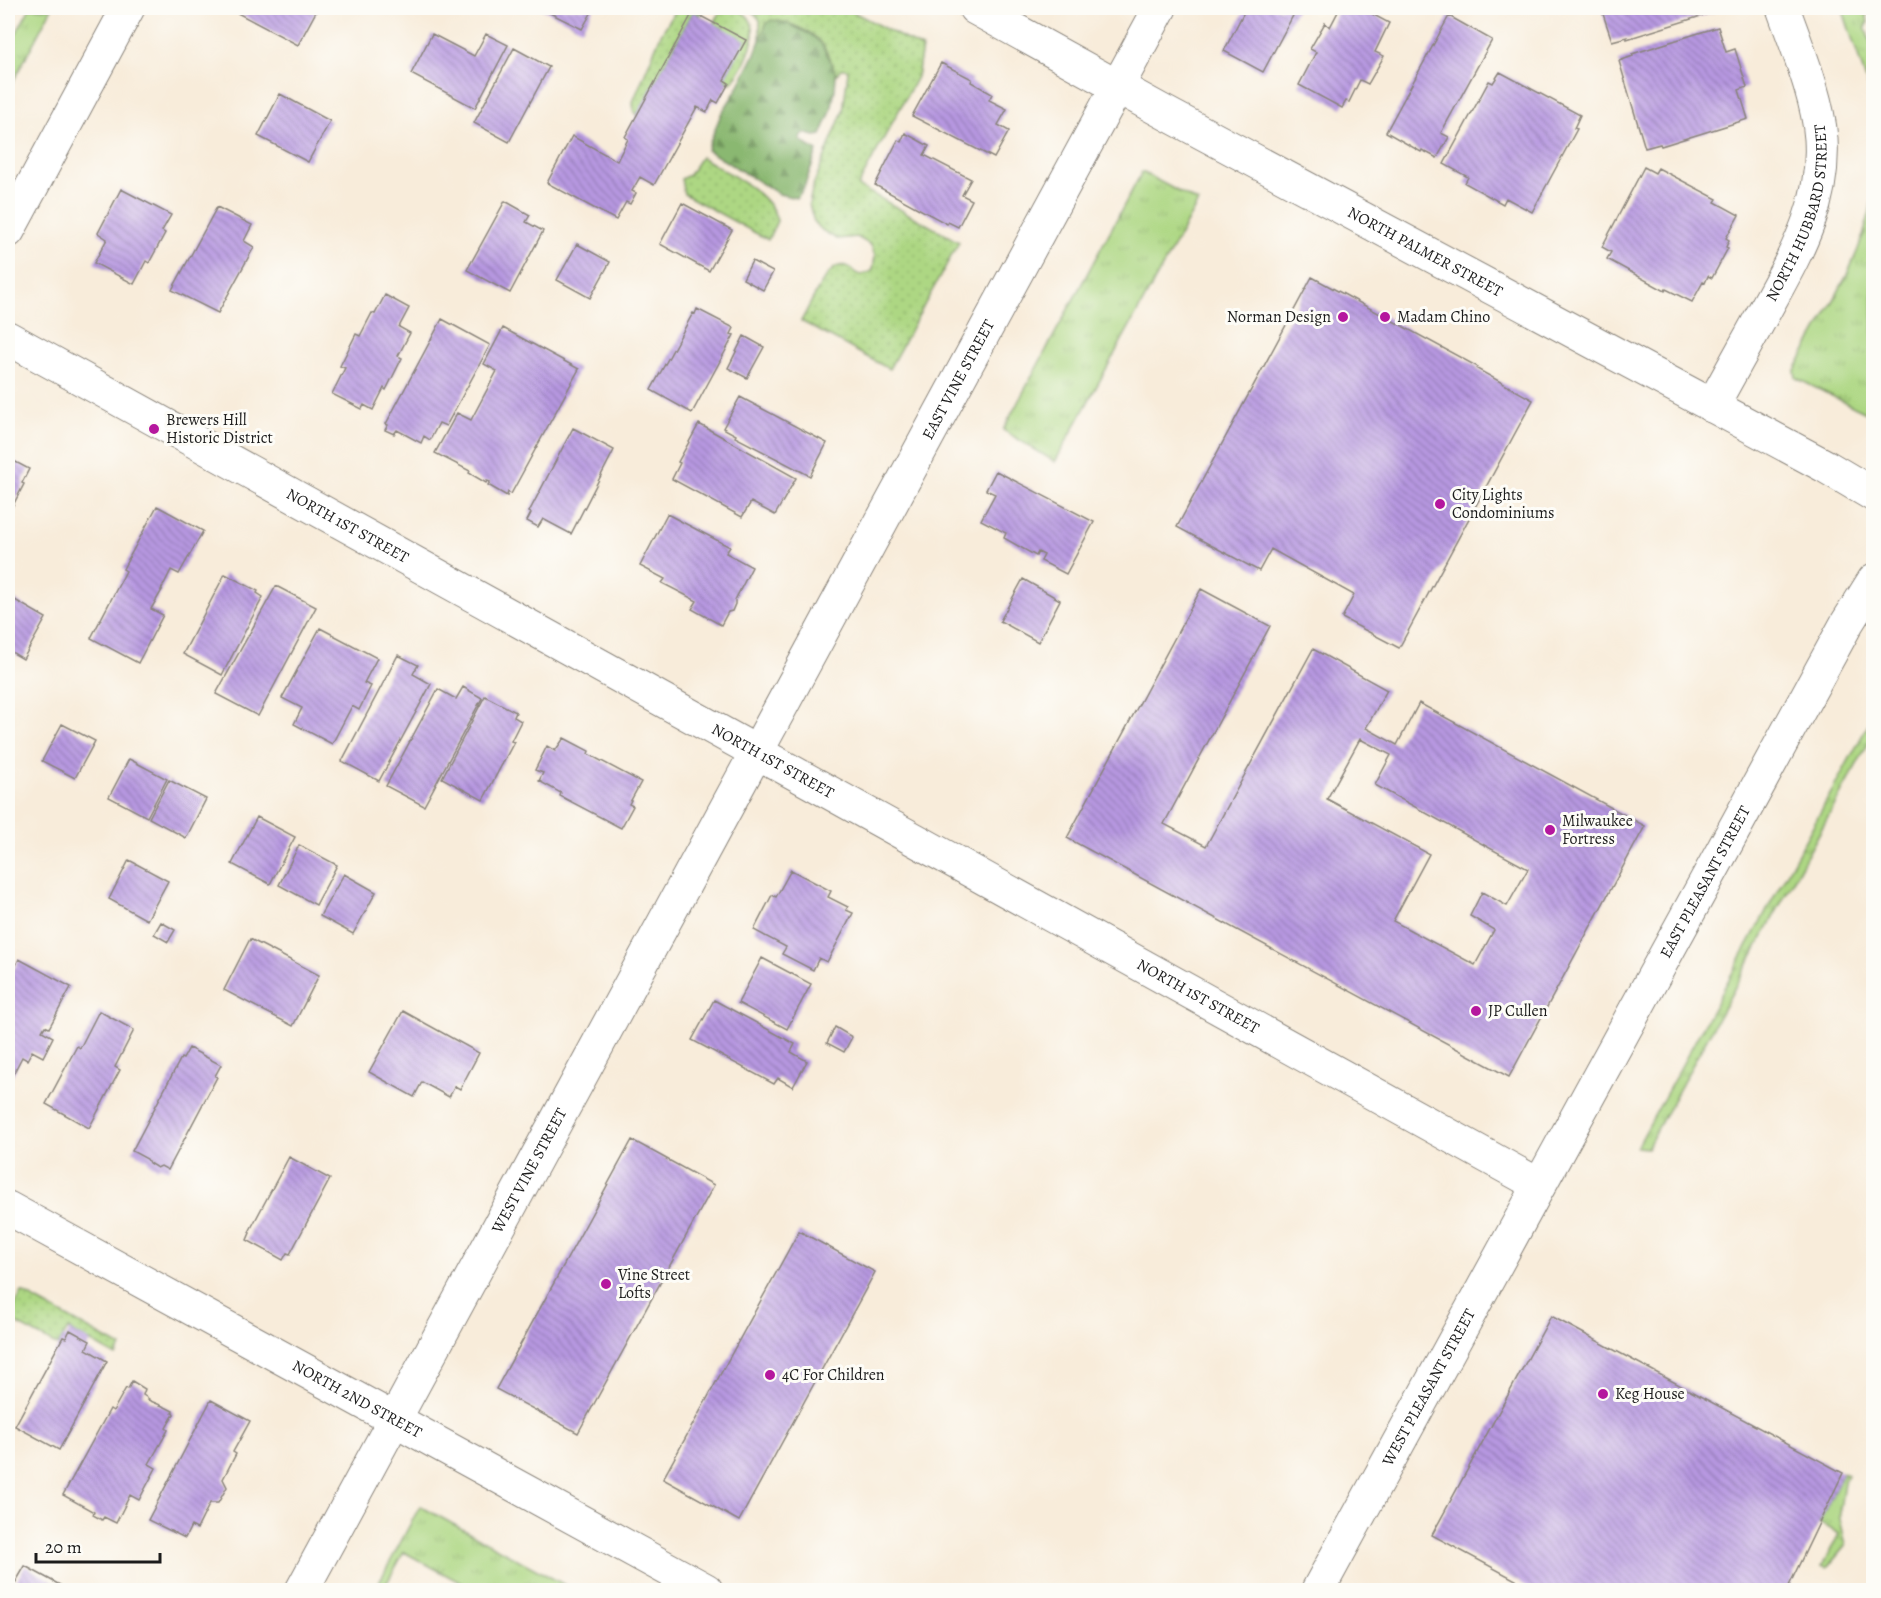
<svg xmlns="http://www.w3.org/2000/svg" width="1881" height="1598" font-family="Alegreya,serif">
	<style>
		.grass { fill: url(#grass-tufts); stroke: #647a50; stroke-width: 1.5 }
		.forest { fill: url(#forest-firs); stroke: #536a46; stroke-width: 1.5 }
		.garden { fill: url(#garden-dots); stroke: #647a50; stroke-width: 1.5 }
		.building { fill: url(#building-back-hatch); fill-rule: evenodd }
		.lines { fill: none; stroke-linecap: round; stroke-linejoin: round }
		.minor-casing { stroke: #8a847b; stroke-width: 35 }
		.tertiary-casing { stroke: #8a847b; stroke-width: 35 }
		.minor { stroke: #fff; stroke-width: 33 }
		.tertiary { stroke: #fff; stroke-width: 33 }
		.poi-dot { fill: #b5179e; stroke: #fdfcf7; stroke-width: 2 }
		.labels { text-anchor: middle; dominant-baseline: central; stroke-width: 6; stroke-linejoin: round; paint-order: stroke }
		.street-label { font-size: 16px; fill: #1c1c1c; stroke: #fdfcf7 }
		.poi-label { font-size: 16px; fill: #1c1c1c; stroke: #fdfcf7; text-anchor: start }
	</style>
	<defs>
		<pattern id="grass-tufts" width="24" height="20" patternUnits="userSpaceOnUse" patternTransform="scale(1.5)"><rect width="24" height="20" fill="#add783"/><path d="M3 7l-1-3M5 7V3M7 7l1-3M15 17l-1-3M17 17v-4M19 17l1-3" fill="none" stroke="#94b871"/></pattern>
		<pattern id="forest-firs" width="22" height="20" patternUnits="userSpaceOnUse" patternTransform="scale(1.5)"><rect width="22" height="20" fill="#8ab871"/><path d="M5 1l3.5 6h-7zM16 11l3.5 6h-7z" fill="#70955c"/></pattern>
		<pattern id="garden-dots" width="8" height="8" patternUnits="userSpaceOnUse" patternTransform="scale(1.5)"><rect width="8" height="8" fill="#add783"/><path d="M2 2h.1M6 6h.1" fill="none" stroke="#94b871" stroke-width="1.8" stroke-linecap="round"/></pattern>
		<pattern id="building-back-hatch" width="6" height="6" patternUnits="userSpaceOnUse" patternTransform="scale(1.5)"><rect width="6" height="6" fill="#b798e1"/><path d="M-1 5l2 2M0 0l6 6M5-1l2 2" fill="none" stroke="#947bb6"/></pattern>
	</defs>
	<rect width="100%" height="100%" fill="#fdfcf7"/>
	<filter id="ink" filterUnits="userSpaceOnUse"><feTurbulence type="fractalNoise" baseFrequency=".0167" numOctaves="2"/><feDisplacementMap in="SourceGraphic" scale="12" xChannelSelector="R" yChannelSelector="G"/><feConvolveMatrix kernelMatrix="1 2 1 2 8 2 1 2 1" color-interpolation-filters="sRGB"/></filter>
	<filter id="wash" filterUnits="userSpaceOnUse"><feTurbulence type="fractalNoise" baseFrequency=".008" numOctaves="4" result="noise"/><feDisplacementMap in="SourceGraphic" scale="24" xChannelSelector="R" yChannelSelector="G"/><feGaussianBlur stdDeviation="1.35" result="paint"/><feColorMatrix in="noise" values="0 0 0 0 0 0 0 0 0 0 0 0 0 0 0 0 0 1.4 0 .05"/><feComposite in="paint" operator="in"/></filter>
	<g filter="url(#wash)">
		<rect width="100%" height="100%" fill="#f8ecda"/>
		<path class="grass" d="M30,8H52L8,91V48Z
			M1842,8H1862L1866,13L1868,22L1865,27L1871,44L1873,46V110L1869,89Z
			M1142,172L1198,202L1055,462L1003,430Z
			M1873,196V415L1864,412L1796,378L1795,370C1825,314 1863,259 1873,196Z
			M1873,716V735L1647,1148L1637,1147Z
			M1843,1473L1848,1475L1844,1482L1840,1509V1519L1846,1545L1827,1568L1822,1566L1839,1534L1819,1523Z
			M420,1506L574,1590H474L404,1552L383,1590H375Z"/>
		<path class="forest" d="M771,20H780L810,34L821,43L834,67L836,75L835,89L831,111L821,135L815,136L804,133L800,137L801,141L817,151L803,190L796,198L779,194L707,150L721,114L736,91L754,56L766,24Z"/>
		<path class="garden" d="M677,8H705L700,15L693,12L637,116L634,112L633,102L661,34Z
			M723,8C772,8 751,60 731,83L724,80L714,23Z
			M750,8H846L922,48L917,77L858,186L959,242L889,369L801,321C809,308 824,270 839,266C855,262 852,284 873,270L875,256L871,245L857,237L837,239L823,231L814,222L809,204L813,186L843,111L848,71L846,69H841L836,75C833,65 828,53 822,44C812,31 787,21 771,20L766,24L760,41V20Z
			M701,157C725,172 771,192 777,221L768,240L684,194L681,179L689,175Z
			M22,1292L121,1347L116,1356L68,1329L58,1346L8,1319Z"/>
		<g id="blocks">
			<path class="building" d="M228,8H318L298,45Z
				M540,8H594L582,29Z
				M1246,8H1297L1263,72L1224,51Z
				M1340,8H1361L1389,23L1375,52L1384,56L1368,84L1360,80L1349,102L1346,101L1342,108L1299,85L1316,52L1310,49L1325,23L1330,27Z
				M1601,8H1713L1714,12L1627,39V37L1612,41Z
				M693,12L746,40L724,80L729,83L718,103L713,100L707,112L697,107L654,185L640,177L632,191L636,193L630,204L626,202L616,220L547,183L572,136L617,161L628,139L625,137Z
				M1449,16L1492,40L1441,133L1449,137L1437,158L1422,150L1421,152L1386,132Z
				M1718,27L1726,52L1735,49L1747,87L1739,90L1748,119L1661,146L1660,144L1645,148L1619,61L1633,56L1632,54Z
				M432,34L474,56L486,34L508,45L475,108L411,74Z
				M514,48L549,67L509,142L474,123Z
				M941,63L972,79L971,82L992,94L989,100L1007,109L998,125L1009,131L994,158L912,116Z
				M1500,72L1580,115L1574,128L1577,129L1532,212L1506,198L1503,204L1465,183L1468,177L1444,164L1489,81L1493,83Z
				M280,94L330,121L308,162L258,136Z
				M905,133L929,146L924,155L971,179L962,195L972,200L958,227L948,222L947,224L875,185L898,140L901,142Z
				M1644,167L1655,173L1658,168L1717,199L1715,202L1739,215L1726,238L1729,240L1726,247L1728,248L1712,278L1708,276L1705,283L1703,282L1692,302L1666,289L1665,291L1607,259L1611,252L1602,247Z
				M121,189L171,215L162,231L165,233L149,263L146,261L134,284L94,263L107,239L98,233Z
				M505,201L530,215L526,222L543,231L510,293L467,270Z
				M682,203L732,230L709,271L660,244Z
				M217,207L252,225L244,241L254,247L218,313L172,290Z
				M577,244L610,262L590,298L557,280Z
				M752,261L773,272L763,290L743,279Z
				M1312,277L1478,367L1477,369L1533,400L1399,648L1342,618L1354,595L1271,549L1259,571L1177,527Z
				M385,295L409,308L399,327L410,333L398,356L402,358L386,390L384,388L373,410L364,405L362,409L332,394L345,368L340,366L356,334L360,336L372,313L375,314Z
				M697,309L734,328L731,334L734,335L692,413L651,390L693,313L695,314Z
				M442,319L490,345L446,426L439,423L430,440L424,436L421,443L397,430L394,434L385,430L388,425L386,424Z
				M503,328L579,369L511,494L508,492L507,496L488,485L490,482L487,481L486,483L469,473L470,471L435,453L457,413L471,420L497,371L484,364Z
				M744,336L764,347L747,378L728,368Z
				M740,397L827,443L810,476L735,437L736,435L723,428Z
				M699,424L796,478L775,515L751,502L742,517L672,479L680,463L678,462Z
				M573,428L614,450L571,534L543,519L538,527L527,521L531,513L529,512Z
				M8,458L29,469L22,483L24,484L8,515Z
				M996,471L1094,522L1066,574L1041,561L1044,555L1038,552L1036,556L1004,538L1006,533L981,520L995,494L986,490Z
				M157,506L203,531L179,574L171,570L161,590H162L151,609L163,615L138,663L91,638L126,571L123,569Z
				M667,514L730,547L726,553L752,567L735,600V604L732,611L728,612L721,625L692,609L697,601L662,583L665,579L640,566Z
				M225,574L258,591L257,593L263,597L222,675L183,654Z
				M1023,579L1060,600L1038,642L1000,621Z
				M276,586L316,607L258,716L216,694Z
				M1201,589L1270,626L1164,824L1206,846L1313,649L1387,690L1366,728L1397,745L1419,703L1645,826L1509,1077L1067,838ZM1360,739L1391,755L1375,785L1528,869L1507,906L1482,892L1470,916L1494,930L1475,965L1393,921L1429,854L1327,799Z
				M8,596L46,618L23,659L8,650Z
				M320,628L377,658L364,683L371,686L359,710L352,706L332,744L294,724L302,708L282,698Z
				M398,655L418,665L413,674L431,684L379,781L342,761Z
				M463,687L482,698L424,806L386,786L438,689L456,699Z
				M485,696L516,712L514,717L521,721L511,741L514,742L483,800L442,778Z
				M62,724L95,741L75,778L42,761Z
				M564,738L589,751L588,754L641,782L629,804L633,806L621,828L560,796L561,793L539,781L543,773L535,770L547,746L555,751Z
				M129,759L167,779L147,817L109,797Z
				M169,780L206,799L186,838L149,818Z
				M257,817L295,837L270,884L232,864Z
				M299,845L337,865L316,905L279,885Z
				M129,860L168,881L147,920L109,899Z
				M791,870L831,891L828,897L848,907L846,910L853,913L827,962L819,958L813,970L782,954L786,947L754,930L772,895L776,897Z
				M344,874L376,892L353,934L320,916Z
				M161,922L175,930L168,942L154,934Z
				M250,939L319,975L293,1026L224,990Z
				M762,958L811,984L787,1029L738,1003Z
				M19,959L71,987L49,1028L45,1026L42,1031L53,1037L43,1057L32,1051L27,1060L22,1057L8,1084V981Z
				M714,1000L795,1044L791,1052L807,1061L793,1087L778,1078L774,1084L692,1040Z
				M99,1011L134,1030L115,1067L120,1070L89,1128L46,1104L77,1046L80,1048Z
				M403,1011L479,1053L460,1089L455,1086L449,1097L422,1082L414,1097L369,1072Z
				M835,1027L852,1037L844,1052L827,1043Z
				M189,1048L221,1065L215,1076L217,1077L168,1170L161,1166L157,1168L149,1163L147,1159L132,1151L181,1058L183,1059Z
				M632,1140L714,1185L578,1433L496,1389Z
				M289,1157L330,1179L290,1254L287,1253L283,1260L247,1240L250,1233L249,1232Z
				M799,1231L875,1272L739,1521L663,1479Z
				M1551,1316L1843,1473L1787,1590H1534L1432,1535Z
				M70,1330L90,1341L86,1349L107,1361L59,1450L15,1426L63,1337L66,1338Z
				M132,1381L145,1389L143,1395L149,1399L148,1400L165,1407L173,1411L172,1413L174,1414L166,1428L168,1430L149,1464L156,1468L139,1500L130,1495L116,1523L104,1517L102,1520L93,1515L94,1512L63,1495L110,1409L113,1411L126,1388L128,1389Z
				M211,1400L250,1421L233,1452L236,1454L223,1479L227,1487L218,1503H210L197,1529L191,1526L185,1538L148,1520Z
				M25,1566L69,1590H11Z"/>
		</g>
	</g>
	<g filter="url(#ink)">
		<use href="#blocks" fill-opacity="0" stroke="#8a847b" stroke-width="1.5"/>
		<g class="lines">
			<defs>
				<g id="minor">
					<path id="s1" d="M975,8L1158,109L1825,466L1874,495"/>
					<path d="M8,231L128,8"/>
					<path id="s2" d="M8,338L1539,1185"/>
					<path id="s3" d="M1712,406C1730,374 1747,342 1765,310C1796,253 1825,206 1821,139C1818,97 1797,48 1783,8"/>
					<path id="s4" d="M8,1208L706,1590"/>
					<path id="s5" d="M302,1590L1160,8"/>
				</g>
				<g id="tertiary">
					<path id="s6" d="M1318,1590L1847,623L1874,580"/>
				</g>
			</defs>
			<use href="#minor" class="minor-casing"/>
			<use href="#tertiary" class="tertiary-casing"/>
			<use href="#minor" class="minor"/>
			<use href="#tertiary" class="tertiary"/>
		</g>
	</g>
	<g class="poi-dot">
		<circle cx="1343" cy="317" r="6"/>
		<circle cx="1385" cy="317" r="6"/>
		<circle cx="154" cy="429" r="6"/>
		<circle cx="1440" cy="504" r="6"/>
		<circle cx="1550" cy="830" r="6"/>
		<circle cx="1476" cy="1011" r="6"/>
		<circle cx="606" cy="1284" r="6"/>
		<circle cx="770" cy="1375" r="6"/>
		<circle cx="1603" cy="1394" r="6"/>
	</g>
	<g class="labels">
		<g class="street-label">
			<text stroke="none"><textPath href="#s3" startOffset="214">NORTH HUBBARD STREET</textPath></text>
			<text stroke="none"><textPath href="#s1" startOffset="512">NORTH PALMER STREET</textPath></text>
			<text stroke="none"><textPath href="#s5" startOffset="1377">EAST VINE STREET</textPath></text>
			<text stroke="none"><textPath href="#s2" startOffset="388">NORTH 1ST STREET</textPath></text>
			<text stroke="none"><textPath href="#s2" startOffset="874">NORTH 1ST STREET</textPath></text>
			<text stroke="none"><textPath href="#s6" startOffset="807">EAST PLEASANT STREET</textPath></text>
			<text stroke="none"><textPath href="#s2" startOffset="1360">NORTH 1ST STREET</textPath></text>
			<text stroke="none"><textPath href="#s5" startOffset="477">WEST VINE STREET</textPath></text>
			<text stroke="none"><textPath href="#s6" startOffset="231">WEST PLEASANT STREET</textPath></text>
			<text stroke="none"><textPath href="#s4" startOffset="398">NORTH 2ND STREET</textPath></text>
		</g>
		<g class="poi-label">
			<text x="1331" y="317" text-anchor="end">Norman Design</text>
			<text x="1397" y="317">Madam Chino</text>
			<text x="166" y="420">Brewers Hill<tspan x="166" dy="18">Historic District</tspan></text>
			<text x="1452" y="495">City Lights<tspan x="1452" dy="18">Condominiums</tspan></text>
			<text x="1562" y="821">Milwaukee<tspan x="1562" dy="18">Fortress</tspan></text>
			<text x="1488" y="1011">JP Cullen</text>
			<text x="618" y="1275">Vine Street<tspan x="618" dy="18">Lofts</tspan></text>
			<text x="782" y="1375">4C For Children</text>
			<text x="1615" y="1394">Keg House</text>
		</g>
	</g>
	<rect width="1881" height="1598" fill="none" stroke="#fdfcf7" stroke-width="30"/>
	<path d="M36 1553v9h124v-9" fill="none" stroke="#1c1c1c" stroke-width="3"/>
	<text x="45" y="1553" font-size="18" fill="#1c1c1c" stroke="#fdfcf7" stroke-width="4.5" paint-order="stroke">20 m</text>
</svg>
